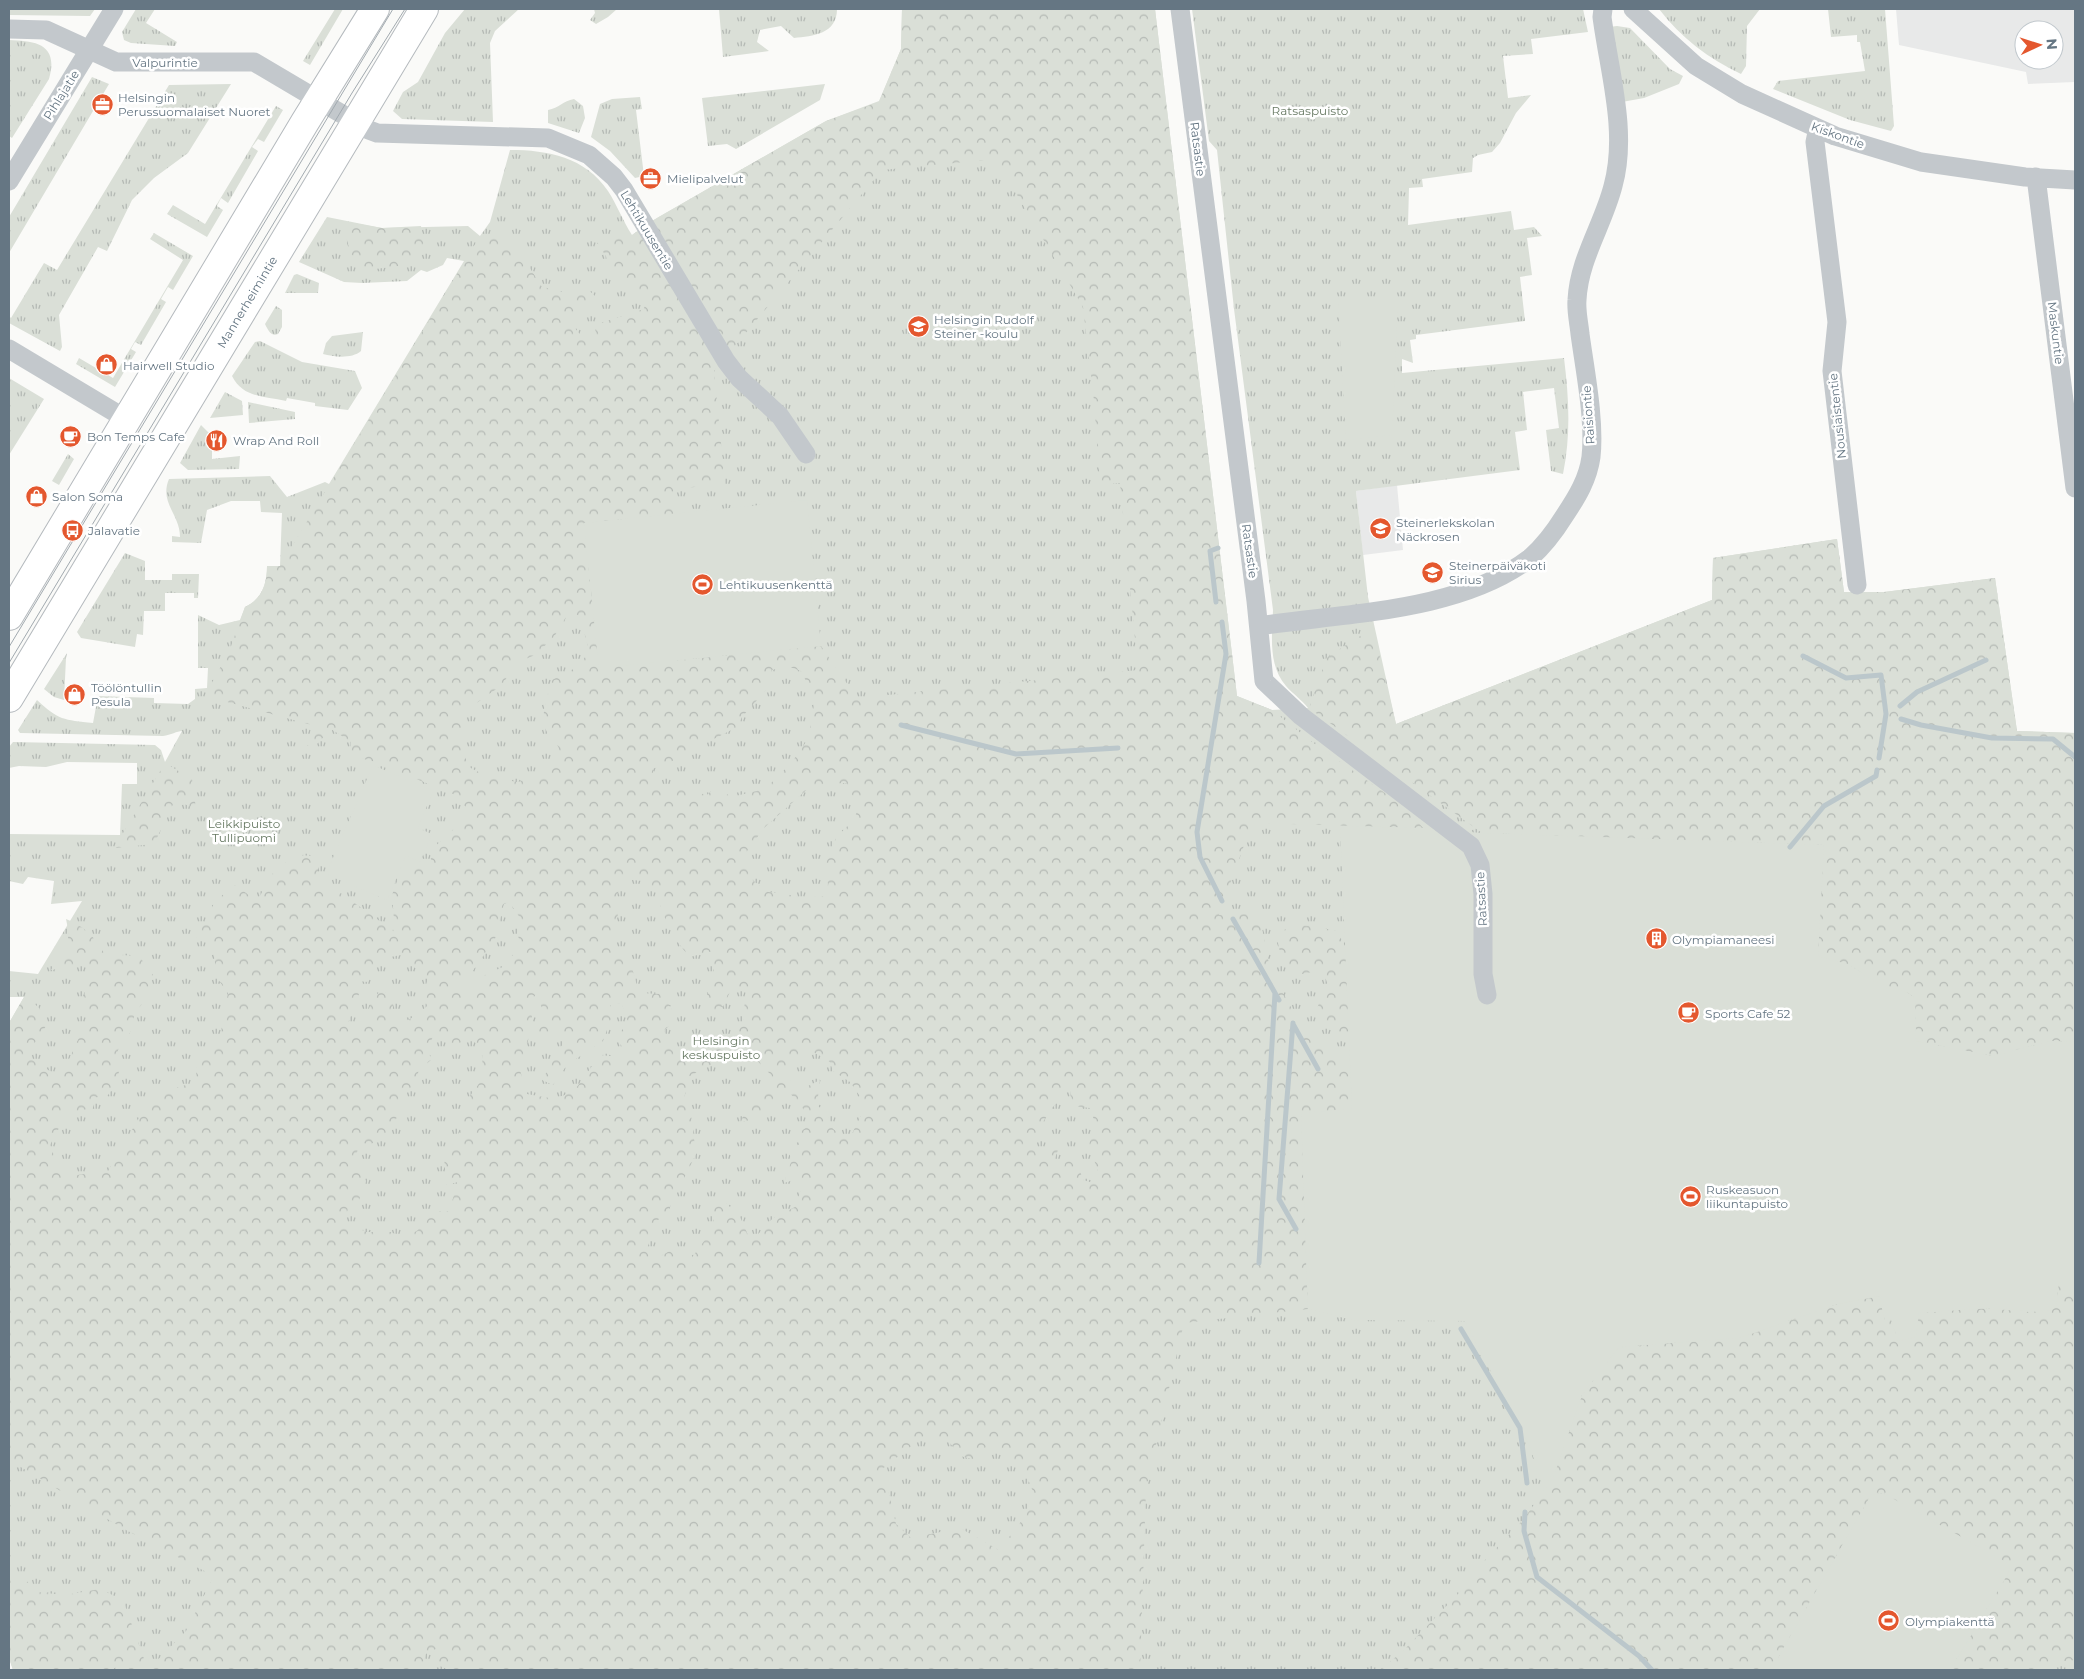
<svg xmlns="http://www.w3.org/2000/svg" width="2084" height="1679" font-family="Montserrat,sans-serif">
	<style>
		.built { fill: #e8e9e9; fill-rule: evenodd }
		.grass { fill: url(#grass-tufts) }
		.forest { fill: url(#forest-crowns); fill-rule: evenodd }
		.garden { fill: #dadfd7 }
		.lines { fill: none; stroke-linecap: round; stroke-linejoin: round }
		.stream { stroke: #bbc7cb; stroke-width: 5 }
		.primary-casing { stroke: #b5babe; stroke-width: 30 }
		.minor { stroke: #c3c8cc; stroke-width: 19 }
		.primary { stroke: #fff; stroke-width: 28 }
		.tram { stroke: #a2aab0; stroke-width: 1 }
		.labels { text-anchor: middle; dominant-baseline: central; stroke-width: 5; stroke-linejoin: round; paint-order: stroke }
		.street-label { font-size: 12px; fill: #657683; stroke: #fff }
		.poi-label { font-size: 12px; fill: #657683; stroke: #fff; text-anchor: start }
		.park-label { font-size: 12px; fill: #687a64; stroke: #fff }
	</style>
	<defs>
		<pattern id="grass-tufts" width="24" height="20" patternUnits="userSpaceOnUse" patternTransform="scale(1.25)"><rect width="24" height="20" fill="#dadfd7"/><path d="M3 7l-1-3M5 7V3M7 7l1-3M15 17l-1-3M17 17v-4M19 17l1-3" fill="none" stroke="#b4b9b4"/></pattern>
		<pattern id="forest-crowns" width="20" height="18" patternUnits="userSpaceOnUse" patternTransform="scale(1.25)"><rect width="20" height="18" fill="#dadfd7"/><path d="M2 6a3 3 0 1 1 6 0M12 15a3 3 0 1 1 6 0" fill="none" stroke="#b4b9b4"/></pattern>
	</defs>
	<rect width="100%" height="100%" fill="#fafaf8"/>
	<path class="built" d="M1896,9H2075V82L2028,84L2026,72L1899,45ZM2024,30H2054V60H2024Z
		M1397,485L1403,550L1363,555L1356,491Z"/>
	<path class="grass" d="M9,9H95L90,16L9,15Z
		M136,9H155L146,23L177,42L175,46L131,43L124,40L122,32Z
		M335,9H343L310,65L303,61Z
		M465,9H519L495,31L490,43L493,122L402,119L393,111L403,92L418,82L445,33Z
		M594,9H617L608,17L596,24L590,20L595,13Z
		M719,9H837C837,34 813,36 794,38L781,26L760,30L757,42L769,51L723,57Z
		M902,9H1155L1237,696L1272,710L1308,708C1302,700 1293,694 1286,686C1268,665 1272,636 1273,610L1234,309L1217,150L1209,141L1192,9H1583L1588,32L1531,39L1533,54L1503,56L1508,98L1531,95L1516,113L1500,143L1492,152L1478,155L1473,158L1472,172L1422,179L1423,187L1409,188L1408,225L1511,211L1514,230L1534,227L1542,236L1527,238L1532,275L1520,277L1525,321L1416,335V339L1410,340L1413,363L1402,359V373L1564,358C1569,398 1571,435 1563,474L1551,471L1546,430L1559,428L1554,388L1523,392L1527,430L1515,432L1520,470L1356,491L1368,597L1396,724L1712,600L1713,558L1837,539L1844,592H1884L1995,578L2017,731L2075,733V1670H13L9,1658V1023L24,997H9V971L38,974L82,901L51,904L54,881L28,877L23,884L9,881V834L120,835L122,784H137V763L67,762L46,767L19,766L9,768V747L13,742L155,745L161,750L165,762L182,731C177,731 171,735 163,736L20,733L18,730L37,700C58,720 64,720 93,723L98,696L154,698V703L188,704L195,699V689L207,688L208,668H198V615L219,625L240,620L245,607C262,599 267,584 267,566H280L282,513L261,512L260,501H231L207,510L201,543L172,542V536L180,537C180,514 159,503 169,479L270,476L287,497L325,482L329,484L464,261L447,258L443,265L427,272L421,270L407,281L362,283L344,282L299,262L327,217L382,228L468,226L480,236L490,222L510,150C548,150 585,157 608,191C617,205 623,221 632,235L657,218L826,121L879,101L901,49Z
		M1659,9H1760L1747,26L1746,66L1741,74C1709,59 1681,38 1659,9Z
		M1828,9H1885L1894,126L1891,131L1850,120L1773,89L1778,81L1865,71L1860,42H1857V35L1831,37Z
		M1617,26L1630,28L1670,69L1683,76L1679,84L1644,98L1622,102L1609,27Z
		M9,40C36,41 59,44 49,79L12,138L9,136Z
		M92,77L109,84L9,253V217Z
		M231,84L188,153L154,178L132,200L107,251L98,247L59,315L62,347L60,351L9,323V316L11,318L44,263L57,270L169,85Z
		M825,84L820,100L736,149L727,144L708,146L702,98Z
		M640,97L642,109L636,110L644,176L635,178L610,151L591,137L600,104L612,99Z
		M574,99L583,106L585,118L579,133L548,123V110C559,108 563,101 574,99Z
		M276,106L283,110L264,142L258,139L252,147L258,151L228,203L221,198L217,206L223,210L207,237L167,214L173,205L205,224Z
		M154,233L193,256L173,290L168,287L161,299L166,302L141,345L135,342L131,349L136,352L115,387L76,364L79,358L113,378L183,260L150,239Z
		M297,274L319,283L318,293H285L294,275Z
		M276,306L282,310V327L278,334C271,337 268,330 265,324Z
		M363,332L361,351C352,359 334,357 323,354L326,343L332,336Z
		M260,341L302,362L355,371L362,388L348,410L315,406V403L287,398L286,401C264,396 243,398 232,376L255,342Z
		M9,378L44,399L9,455Z
		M225,392L242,401L243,415L210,418Z
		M248,402L295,412V419L249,423Z
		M201,425L212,436V459L240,456L239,469L188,470L180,463Z
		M68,454L74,459L59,485L52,481Z
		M125,553L145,561V580H172V574H199L198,598H194V593H165V611H144L143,635L137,634L135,647L81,638L77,632Z
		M67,653L66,658L64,700L54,697L44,689Z"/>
	<path class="forest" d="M902,9H1155L1237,696L1272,710L1312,742L1405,807L1423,828L1252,823L1219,915L1249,914L1260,918L1270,969L1303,1029L1327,1052L1349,1063L1352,1109L1301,1113L1308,1309L1184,1323L1146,1489L1140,1670H449L438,1665L436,1649L426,1653L422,1670H125L118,1666L111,1670H13L9,1658V1577L21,1575L37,1592L65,1595L100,1589L123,1600L148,1670L186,1631L214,1576L124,1529L9,1460V1023L24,997C39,1007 43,1008 46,1026L26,1056L53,1073L67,1064L90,1013L84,996L90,968L81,965L51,970C65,948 72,946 66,919C92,930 95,940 110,962L121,955L139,956L153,975L144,1002L134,1013C135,1028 128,1038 118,1050L119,1079L108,1095L93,1098V1108L67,1113L50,1145L62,1177L108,1171L143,1111L169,1090L196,1082C197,1054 198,1052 220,1037L228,993L217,978L214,955L209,940L198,938L193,935L205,923L215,901L235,885L257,901L273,873L295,855L318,856V878L322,889H335L395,932L392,895L403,865L415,863L432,868L430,851L470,814L458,796L372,761L351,756V742L331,729L317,744L307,746L312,725L205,696L230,649L245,607C262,599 267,584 267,566H280L480,236L495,233L517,248L542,287C549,288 556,291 563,292C579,292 583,282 597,298L593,305L566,317L583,338L596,333L594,325L644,309L646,298L609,271L606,256L597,243L632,235L657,218L826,121L879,102L901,49ZM996,159L1083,307L1094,401L1100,485L1120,483L1138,670L857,698L821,646L599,668L584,523L676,514L674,489L725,484L714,371L882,170ZM569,612L580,616L589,651L579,666L552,680C548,695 538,718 548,734C555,745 557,739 561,756L543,773L518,782L490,778L469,767L462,749L464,712L502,685L516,663L535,655L554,637ZM787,666L801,671L815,699L808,739L792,762L765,789L731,797L716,786L707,795L662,784L653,779V769L672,761L737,727L742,717L765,691L772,670ZM846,783L858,806L855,818L836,838L830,851L824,867L828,884L825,896L802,898L786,894L768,892L750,878L747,851L765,827L812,785ZM623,879L642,881L656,890C663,917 671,936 690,957L713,951L714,977L705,1000L714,1011L723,1006L732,988L746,990L743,1021L721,1043L697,1054L671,1050L664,1030L678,1019L662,994L639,993L631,964L613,941L619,908L616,898ZM509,902L523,922L517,933L520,942L507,965L483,976L476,989H460L495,939L504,904ZM401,955L411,965L428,977L424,994L427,1006L419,1014L404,1022L393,1015V999L382,989L372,1000L361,1032L350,1038L348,1023L359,994L358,981L368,982L380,959ZM539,992L542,1013L537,1040L543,1047L562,1030L565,1040L542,1080L553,1085L567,1065L603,1041L612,1016L610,1004H622L628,1022L616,1038L630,1058L600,1055L574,1091L555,1099L527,1094L520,1070L533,1022L528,1001ZM435,1032L454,1046L471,1037L482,1051L483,1078L462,1107L461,1130L444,1154L446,1185L458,1182L449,1211H430L418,1230L404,1239L391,1232H366L345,1221L348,1208L359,1200L366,1181C358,1168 352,1157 361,1143L371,1144L382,1138L391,1129L400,1111L403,1098L415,1082L419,1070L431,1060L428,1048ZM739,1042L772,1076L745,1110L741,1122L754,1119L784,1088L800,1103L811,1124L800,1132V1144L789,1149L791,1162L784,1183L797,1179L801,1189L795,1207L773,1218L751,1242L741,1219L719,1195L709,1203L715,1226L688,1263L677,1247L657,1258L647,1249L656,1222L669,1209L696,1154L691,1115L684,1100L688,1077L716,1062ZM812,1051L830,1062L833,1071L850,1082L866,1105L849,1140L833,1129L828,1115L817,1105L820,1080L800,1090L786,1075V1063ZM1069,1085L1073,1106L1090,1108L1096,1126L1089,1144L1098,1172L1097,1184L1083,1180L1076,1159L1072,1157L1066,1160L1063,1171L1054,1161L1063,1136L1055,1134L1044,1158L1035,1153L1040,1126ZM924,1436L946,1438L960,1456L976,1460L992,1439L1025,1472L1034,1494L1020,1523L999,1550L960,1528L911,1538L896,1524L887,1485L876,1474Z
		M341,221L382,228L421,226L424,244L413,264L368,270L351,254Z
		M1837,539L1844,592H1884L1995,578L2017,731L2075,733V1042L2050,1041L1993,1056L1916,1041L1915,998L1908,993L1875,982L1850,965L1818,956L1824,845L1482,833L1309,708L1327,657L1373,628L1396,724L1712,600L1713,558Z
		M165,763L192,779L196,809L175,800L154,844L114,848Z
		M1292,925L1313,926L1337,931L1346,948L1350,1046L1314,1014L1328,985L1325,977L1312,972L1292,976C1286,968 1277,948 1278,939C1279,932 1287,928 1292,925Z
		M2059,1280H2075V1660L2064,1661L2037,1670H1950L2009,1572L1883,1493L1871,1495L1771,1670H1379L1401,1653L1458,1594L1481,1564L1523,1520L1544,1491L1553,1478L1582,1395L1619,1347L1739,1338L1838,1304L1879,1296L1885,1320L1891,1319L1898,1341L1919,1313L1983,1308L2029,1312L2056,1307Z"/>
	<path class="garden" d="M1338,298H1398L1392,435L1346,440Z
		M807,500L821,646L599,668L584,523Z
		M373,765L433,791L418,828L432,834L420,862L406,856L387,900L326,874Z
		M1340,826L1423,828L1482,833L1824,845L1818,956L1850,965L1875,982L1908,993L1915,998L1916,1041L1993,1056L2050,1041L2075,1042V1280H2059L2056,1307C2050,1313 2035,1312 2027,1311C1991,1305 1954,1311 1919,1313L1916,1337L1898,1341L1891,1319L1885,1321L1879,1296L1838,1304L1739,1338L1619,1347L1582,1395L1553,1478L1544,1491L1530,1447L1465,1321L1352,1320L1308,1309L1301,1113L1352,1109Z
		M1883,1493L2006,1562L2009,1572L1950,1670H1771L1871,1495Z"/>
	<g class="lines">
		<path class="stream" d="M1216,602L1210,551L1218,548
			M1803,656L1846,678L1881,675L1886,714L1879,758
			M1900,706L1917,692L1986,660
			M1901,719L1921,725L1992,738L2053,739L2075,757
			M901,725L1016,754L1118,748
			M1790,847L1824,806L1876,776L1877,770
			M1222,901L1200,857L1197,832L1226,654L1222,622
			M1233,919L1279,1000
			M1293,1023L1279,1199L1296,1229
			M1293,1024L1318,1069
			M1259,1263L1275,993
			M1461,1329L1520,1428L1527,1483
			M1525,1512L1524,1531L1537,1577L1639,1656L1652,1670"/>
		<defs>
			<path id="primary" d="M9,616L305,122L375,9
				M9,698L424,9"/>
		</defs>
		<use href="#primary" class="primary-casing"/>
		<path class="minor" d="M1180,9L1256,601L1264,681L1301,716L1471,846L1480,865L1483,894V974L1487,995
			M1633,9L1696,66L1742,94L1835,136L1921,162L2025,177L2075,180
			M9,29L46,30L116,62H254L369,130L377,133L548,138L589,155L614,177L624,190L726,361L739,378L780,416L806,454
			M1818,128L1815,142L1837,322L1832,371L1857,585
			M2036,177L2075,488
			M9,181L114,9
			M9,349L126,419
			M1259,626C1344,613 1460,612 1530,558C1544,546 1555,531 1565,515C1577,497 1588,479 1591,457C1595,420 1585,371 1580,334C1579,323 1576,311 1577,300C1579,259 1603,225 1613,186C1628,132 1609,71 1602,17L1603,9"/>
		<use href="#primary" class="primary"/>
		<path class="tram" d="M9,647L393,9
			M9,663L352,93L405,9"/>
	</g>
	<defs>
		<symbol id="office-disc" viewBox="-11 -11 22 22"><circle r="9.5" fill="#e4572e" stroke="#fff"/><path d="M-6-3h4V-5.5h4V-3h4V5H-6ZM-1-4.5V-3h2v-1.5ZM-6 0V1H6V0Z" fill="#fff"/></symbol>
		<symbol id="school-disc" viewBox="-11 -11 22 22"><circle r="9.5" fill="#e4572e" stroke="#fff"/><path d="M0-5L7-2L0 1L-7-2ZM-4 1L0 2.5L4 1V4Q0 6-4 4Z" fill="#fff"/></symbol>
		<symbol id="shop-disc" viewBox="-11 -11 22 22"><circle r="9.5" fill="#e4572e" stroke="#fff"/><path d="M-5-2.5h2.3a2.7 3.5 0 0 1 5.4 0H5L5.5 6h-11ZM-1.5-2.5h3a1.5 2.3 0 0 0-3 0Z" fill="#fff"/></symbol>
		<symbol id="cafe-disc" viewBox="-11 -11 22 22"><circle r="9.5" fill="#e4572e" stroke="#fff"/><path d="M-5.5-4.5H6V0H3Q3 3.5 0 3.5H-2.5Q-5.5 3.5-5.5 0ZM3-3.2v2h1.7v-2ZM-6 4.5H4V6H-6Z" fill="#fff"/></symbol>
		<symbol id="restaurant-disc" viewBox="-11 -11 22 22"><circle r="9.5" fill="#e4572e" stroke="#fff"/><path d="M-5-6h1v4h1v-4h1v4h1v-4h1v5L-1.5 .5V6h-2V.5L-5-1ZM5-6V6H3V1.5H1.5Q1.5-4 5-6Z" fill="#fff"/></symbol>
		<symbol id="bus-disc" viewBox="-11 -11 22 22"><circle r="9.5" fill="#e4572e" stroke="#fff"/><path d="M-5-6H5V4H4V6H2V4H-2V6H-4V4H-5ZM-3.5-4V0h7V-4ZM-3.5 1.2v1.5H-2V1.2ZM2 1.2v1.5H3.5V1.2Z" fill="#fff"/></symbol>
		<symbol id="stadium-disc" viewBox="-11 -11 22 22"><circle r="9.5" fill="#e4572e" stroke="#fff"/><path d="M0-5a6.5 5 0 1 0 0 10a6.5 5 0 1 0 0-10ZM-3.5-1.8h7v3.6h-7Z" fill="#fff"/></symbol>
		<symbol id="building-disc" viewBox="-11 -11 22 22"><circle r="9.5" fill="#e4572e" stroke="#fff"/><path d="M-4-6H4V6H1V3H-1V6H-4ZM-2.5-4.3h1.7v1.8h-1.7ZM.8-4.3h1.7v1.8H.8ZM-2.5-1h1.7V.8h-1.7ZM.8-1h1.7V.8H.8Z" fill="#fff"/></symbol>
	</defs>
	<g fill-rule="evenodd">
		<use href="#office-disc" x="90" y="92" width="25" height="25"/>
		<use href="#office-disc" x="638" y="166" width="25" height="25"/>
		<use href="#school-disc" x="906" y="314" width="25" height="25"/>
		<use href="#shop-disc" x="94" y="352" width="25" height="25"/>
		<use href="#cafe-disc" x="58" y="424" width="25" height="25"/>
		<use href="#restaurant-disc" x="204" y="428" width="25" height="25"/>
		<use href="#shop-disc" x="24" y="484" width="25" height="25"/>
		<use href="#school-disc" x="1368" y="516" width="25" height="25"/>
		<use href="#bus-disc" x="60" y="518" width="25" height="25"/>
		<use href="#school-disc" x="1420" y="560" width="25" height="25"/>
		<use href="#stadium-disc" x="690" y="572" width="25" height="25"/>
		<use href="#shop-disc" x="62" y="682" width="25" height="25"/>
		<use href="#building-disc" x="1644" y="926" width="25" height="25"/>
		<use href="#cafe-disc" x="1676" y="1000" width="25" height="25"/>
		<use href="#stadium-disc" x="1678" y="1184" width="25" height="25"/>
		<use href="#stadium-disc" x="1876" y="1608" width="25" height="25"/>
	</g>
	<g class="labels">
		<g class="street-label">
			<text x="165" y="62">Valpurintie</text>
			<text transform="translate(61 95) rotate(-58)">Pihlajatie</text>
			<text transform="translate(1838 135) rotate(20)">Kiskontie</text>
			<text transform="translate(1198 149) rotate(83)">Ratsastie</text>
			<text transform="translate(647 230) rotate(59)">Lehtikuusentie</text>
			<text transform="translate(247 302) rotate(-59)">Mannerheimintie</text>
			<text transform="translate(2056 333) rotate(83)">Maskuntie</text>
			<text transform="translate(1588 415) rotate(-94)">Raisiontie</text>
			<text transform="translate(1837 416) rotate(-96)">Nousiaistentie</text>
			<text transform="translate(1250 551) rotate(82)">Ratsastie</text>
			<text transform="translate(1481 899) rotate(-93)">Ratsastie</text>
		</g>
		<g class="poi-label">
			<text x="118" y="97">Helsingin<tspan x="118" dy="14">Perussuomalaiset Nuoret</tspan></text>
			<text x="667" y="178">Mielipalvelut</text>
			<text x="934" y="319">Helsingin Rudolf<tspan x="934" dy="14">Steiner -koulu</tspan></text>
			<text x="123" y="365">Hairwell Studio</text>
			<text x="87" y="436">Bon Temps Cafe</text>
			<text x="233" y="440">Wrap And Roll</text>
			<text x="52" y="496">Salon Soma</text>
			<text x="1396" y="522">Steinerlekskolan<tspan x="1396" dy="14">Näckrosen</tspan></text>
			<text x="88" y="530">Jalavatie</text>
			<text x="1449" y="565">Steinerpäiväkoti<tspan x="1449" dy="14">Sirius</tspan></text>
			<text x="719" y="584">Lehtikuusenkenttä</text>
			<text x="91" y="687">Töölöntullin<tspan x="91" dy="14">Pesula</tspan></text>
			<text x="1672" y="939">Olympiamaneesi</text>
			<text x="1705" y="1013">Sports Cafe 52</text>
			<text x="1706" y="1189">Ruskeasuon<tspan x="1706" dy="14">liikuntapuisto</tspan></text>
			<text x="1905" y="1621">Olympiakenttä</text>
		</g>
		<g class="park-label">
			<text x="1310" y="110">Ratsaspuisto</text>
			<text x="244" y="823">Leikkipuisto<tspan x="244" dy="14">Tullipuomi</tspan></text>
			<text x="721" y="1040">Helsingin<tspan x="721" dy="14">keskuspuisto</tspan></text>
		</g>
	</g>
	<rect width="2084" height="1679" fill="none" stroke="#657683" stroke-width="20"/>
	<g transform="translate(2039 45) rotate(86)"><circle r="24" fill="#ffffff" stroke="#c1c8cd"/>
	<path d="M0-4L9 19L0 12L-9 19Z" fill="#e4572e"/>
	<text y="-8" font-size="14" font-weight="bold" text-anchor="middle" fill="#657683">N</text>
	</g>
</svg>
